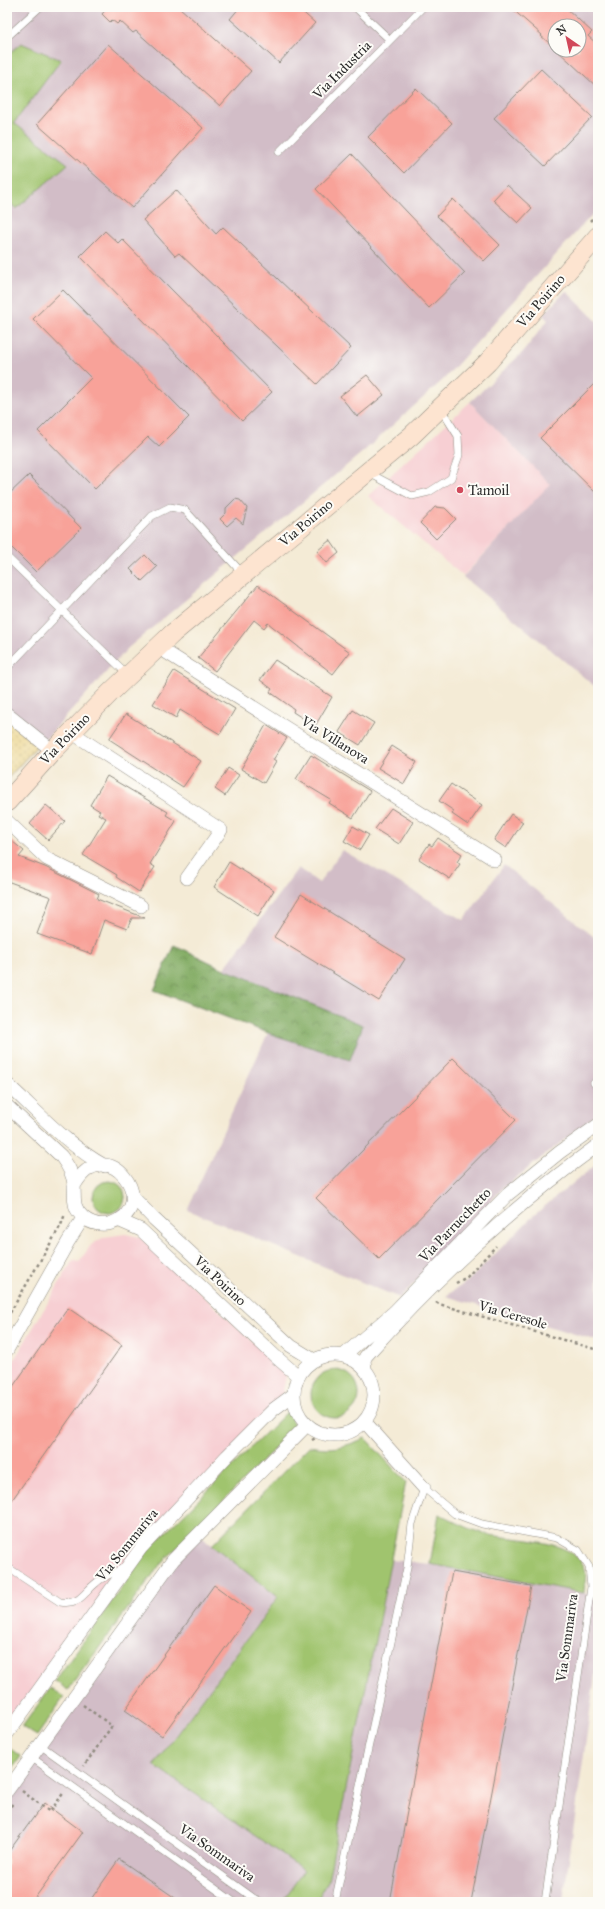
<svg xmlns="http://www.w3.org/2000/svg" width="605" height="1909" font-family="'IM FELL Great Primer',serif">
	<style>
		.built { fill: #f7cfd3 }
		.industrial { fill: #d2bdc7; fill-rule: evenodd }
		.grass { fill: #a0c46e; stroke: #66784c }
		.forest { fill: url(#forest-crowns); stroke: #566a46 }
		.sand { fill: url(#sand-dots); stroke: #8c8264 }
		.building { fill: #f8a299 }
		.lines { fill: none; stroke-linecap: round; stroke-linejoin: round }
		.lane-casing { stroke: #908b80; stroke-width: 8 }
		.street-casing { stroke: #908b80; stroke-width: 14 }
		.secondary-casing { stroke: #908b80; stroke-width: 20 }
		.path { stroke: #908b80; stroke-width: 2.5; stroke-dasharray: 3 3; stroke-linecap: butt }
		.lane { stroke: #fff; stroke-width: 7 }
		.street { stroke: #fff; stroke-width: 13 }
		.secondary { stroke: #fde4d0; stroke-width: 19 }
		.poi-dot { fill: #d1495b; stroke: #fdfcf7; stroke-width: 1.5 }
		.labels { text-anchor: middle; dominant-baseline: central; stroke-width: 4; stroke-linejoin: round; paint-order: stroke }
		.street-label { font-size: 14px; fill: #2b2b2b; stroke: #fdfcf7 }
		.poi-label { font-size: 14px; fill: #2b2b2b; stroke: #fdfcf7; text-anchor: start }
	</style>
	<defs>
		<pattern id="forest-crowns" width="20" height="18" patternUnits="userSpaceOnUse"><rect width="20" height="18" fill="#80aa61"/><path d="M2 6a3 3 0 1 1 6 0M12 15a3 3 0 1 1 6 0" fill="none" stroke="#698b50"/></pattern>
		<pattern id="sand-dots" width="8" height="8" patternUnits="userSpaceOnUse"><rect width="8" height="8" fill="#eeda9e"/><path d="M2 2h.1M6 6h.1" fill="none" stroke="#cb8" stroke-width="1.8" stroke-linecap="round"/></pattern>
	</defs>
	<rect width="100%" height="100%" fill="#fdfcf7"/>
	<filter id="ink" filterUnits="userSpaceOnUse"><feTurbulence type="fractalNoise" baseFrequency=".025" numOctaves="2"/><feDisplacementMap in="SourceGraphic" scale="8" xChannelSelector="R" yChannelSelector="G"/><feConvolveMatrix kernelMatrix="1 2 1 2 8 2 1 2 1" color-interpolation-filters="sRGB"/></filter>
	<filter id="wash" filterUnits="userSpaceOnUse"><feTurbulence type="fractalNoise" baseFrequency=".012" numOctaves="4" result="noise"/><feDisplacementMap in="SourceGraphic" scale="16" xChannelSelector="R" yChannelSelector="G"/><feGaussianBlur stdDeviation="0.9" result="paint"/><feColorMatrix in="noise" values="0 0 0 0 0 0 0 0 0 0 0 0 0 0 0 0 0 1.4 0 .05"/><feComposite in="paint" operator="in"/></filter>
	<g filter="url(#wash)">
		<rect width="100%" height="100%" fill="#f4ebd6"/>
		<path class="built" d="M470,402L551,484L463,576L368,496Z
			M125,1234L140,1237L265,1353L286,1376L283,1391L271,1411L141,1548L7,1734V1372L73,1260L79,1262L91,1245L104,1237Z"/>
		<path class="industrial" d="M7,7H598V208L444,379L364,451L128,648L44,741L7,711ZM555,26H579V50H555Z
			M566,291L598,322V689L463,577L550,484L470,402L523,352L548,320L543,315Z
			M342,850L464,920L504,865L598,940V1113L502,1189L400,1298L187,1210L268,1033L154,990L174,945L224,969L298,868L319,883Z
			M598,1163V1341L446,1296L468,1281L534,1215Z
			M198,1534L278,1596L154,1765L304,1870L282,1902H7V1791Z
			M391,1560L430,1564L598,1596V1655L563,1902H316L328,1881Z"/>
		<path class="grass" d="M21,43L61,60L14,123L68,164L16,209L7,199V56Z
			M93 1197a16 16 0 1 1 32 0a16 16 0 1 1-32 0Z
			M311 1394a24 24 0 1 1 48 0a24 24 0 1 1-48 0Z
			M288,1411L295,1428L159,1566L68,1690L55,1681L150,1548Z
			M365,1438L406,1482L328,1881L316,1902H282L304,1870L154,1765L278,1597L212,1545L309,1446C333,1450 342,1448 365,1438Z
			M439,1514C455,1521 473,1532 490,1535C516,1540 575,1539 585,1569C587,1575 584,1586 584,1593L430,1564Z
			M50,1688L64,1697L37,1736L22,1727Z
			M9,1747L21,1756L8,1776L7,1749Z"/>
		<path class="forest" d="M174,945L224,969L363,1025L350,1060L268,1033L154,990Z"/>
		<path class="sand" d="M7,719L38,745L7,779Z"/>
		<g id="blocks">
			<path class="building" d="M108,7H179L251,71L220,106L136,31L133,33L120,21L117,24L112,20L110,22L102,14Z
				M240,7H297L315,23L279,63L230,19Z
				M510,7H565L592,32L588,36L598,45V88L557,50H579V26H555V48L541,36L542,35Z
				M108,44L203,128L132,208L37,124Z
				M541,69L592,117L545,166L494,118Z
				M416,88L452,123L404,173L368,137Z
				M352,154L465,273L429,308L316,189Z
				M507,185L532,208L518,223L493,200Z
				M176,190L216,234L223,227L351,348L317,384L179,253L175,256L143,220Z
				M453,199L500,245L484,261L437,216Z
				M105,231L118,243L122,239L272,392L242,421L80,256Z
				M63,290L189,417L159,447L148,437L95,489L38,431L91,378L33,319Z
				M367,375L384,395L357,417L340,396Z
				M598,380V495L540,438Z
				M29,475L81,528L36,572L7,543V496Z
				M235,499L240,500L247,508L243,524L236,518L227,526L220,519L226,513V508Z
				M435,507L445,508L456,519L436,539L420,523Z
				M330,540L339,553L327,563L317,551Z
				M145,555L157,567L142,581L130,569Z
				M258,585L350,652L333,674L268,623L264,628L254,620L215,671L198,658Z
				M275,660L332,697L315,726L293,712L294,709L270,692L272,689L260,680Z
				M174,671L235,709L220,734L180,710L176,718L153,704Z
				M353,710L374,723L360,745L339,732Z
				M126,714L201,761L183,787L109,739Z
				M266,725L287,738L273,760L276,762L264,783L241,769Z
				M392,746L417,762L404,784L378,768Z
				M311,755L370,791L353,818L329,803L331,800L296,779Z
				M228,768L239,775L225,796L215,789Z
				M107,776L168,812L166,815L176,821L150,864L155,867L139,892L116,877L117,875L83,855L106,818L98,814L100,811L90,805Z
				M451,784L482,805L468,825L452,814L454,811L439,801Z
				M46,805L65,821L48,840L30,824Z
				M391,808L413,822L399,844L375,829Z
				M511,814L523,822L506,848L494,840Z
				M353,826L369,835L360,850L344,841Z
				M7,837L24,851L19,857L45,867L99,894L97,899L145,918H132L127,929L104,920L92,954L37,934L51,897L7,881Z
				M438,838L462,854L457,862L460,864L450,879L419,859L429,844L432,846Z
				M229,862L274,890L258,916L214,887Z
				M301,894L405,959L379,1001L274,937Z
				M453,1058L516,1120L379,1259L316,1198Z
				M68,1308L122,1345L7,1507V1395Z
				M452,1572L531,1586L471,1902H390Z
				M214,1585L251,1612L162,1736L125,1710Z
				M44,1803L83,1832L32,1902H7V1854Z
				M119,1859L181,1902H89Z"/>
		</g>
	</g>
	<g filter="url(#ink)">
		<use href="#blocks" fill-opacity="0" stroke="#908b80" stroke-width="1"/>
		<g class="lines">
			<defs>
				<path id="lane" d="M355,7L390,40
					M7,37L40,7
					M279,152L423,7
					M369,473L412,496L429,492L451,478L459,455L458,436L441,409
					M7,557L128,675
					M7,668L152,516L170,507L185,510L243,574
					M594,1083L598,1088
					M7,1567L60,1602C81,1605 82,1594 96,1583C103,1576 115,1573 123,1568
					M40,1745L259,1902
					M31,1757L234,1902
					M335,1902L407,1568L412,1524L424,1488L455,1514L482,1524L557,1538L578,1550L589,1567L591,1587L545,1902"/>
				<path id="street" d="M158,647L495,860
					M7,714L53,751
					M71,732L221,830L187,878
					M7,821L47,859L141,906
					M7,1084C38,1112 68,1146 105,1166
					M7,1106L61,1156C67,1164 74,1176 74,1186C75,1199 72,1207 83,1217C91,1224 102,1226 112,1223C163,1206 106,1128 74,1186
					M132,1196L154,1219L291,1346L314,1360
					M118,1220L141,1230L276,1357L298,1376
					M7,1350L68,1242L83,1218
					M294 1395a40 40 0 1 1 80 0a40 40 0 1 1-80 0Z
					M343,1356L394,1312L507,1195L560,1152L598,1125
					M365,1369L364,1360L366,1356C435,1279 514,1206 598,1145
					M364,1421L424,1488
					M7,1734L141,1548L227,1456L274,1409L293,1395
					M7,1791L173,1560L307,1425"/>
				<path id="secondary" d="M7,802L53,751L110,693L173,633L411,436L488,362L598,236"/>
			</defs>
			<use href="#lane" class="lane-casing"/>
			<use href="#street" class="street-casing"/>
			<use href="#secondary" class="secondary-casing"/>
			<path class="path" d="M590,221L598,213
				M456,1283L467,1277L496,1246
				M436,1302L439,1304L598,1350
				M7,1318L61,1225L65,1214
				M312,1440L322,1434
				M83,1705L112,1726L84,1766
				M22,1791L50,1812L64,1792
				M7,1811L14,1802"/>
			<use href="#lane" class="lane"/>
			<use href="#street" class="street"/>
			<use href="#secondary" class="secondary"/>
		</g>
	</g>
	<circle class="poi-dot" cx="460" cy="490" r="4"/>
	<g class="labels">
		<g class="street-label">
			<text transform="translate(342 70) rotate(-45)">Via Industria</text>
			<text transform="translate(541 301) rotate(-49)">Via Poirino</text>
			<text transform="translate(306 523) rotate(-40)">Via Poirino</text>
			<text transform="translate(65 739) rotate(-46)">Via Poirino</text>
			<text transform="translate(335 740) rotate(32)">Via Villanova</text>
			<text transform="translate(455 1225) rotate(-46)">Via Parrucchetto</text>
			<text transform="translate(220 1281) rotate(43)">Via Poirino</text>
			<text transform="translate(513 1315) rotate(16)">Via Ceresole</text>
			<text transform="translate(127 1545) rotate(-51)">Via Sommariva</text>
			<text transform="translate(567 1638) rotate(-82)">Via Sommariva</text>
			<text transform="translate(217 1853) rotate(35)">Via Sommariva</text>
		</g>
		<g class="poi-label">
			<text x="468" y="490">Tamoil</text>
		</g>
	</g>
	<rect width="605" height="1909" fill="none" stroke="#fdfcf7" stroke-width="24"/>
	<g transform="translate(567 38) rotate(326)"><circle r="19" fill="#fdfcf7" stroke="#a9a8a5"/>
	<path d="M0-3L7 15L0 10L-7 15Z" fill="#d1495b"/>
	<text y="-6" font-size="11" font-weight="bold" text-anchor="middle" fill="#2b2b2b">N</text>
	</g>
</svg>
